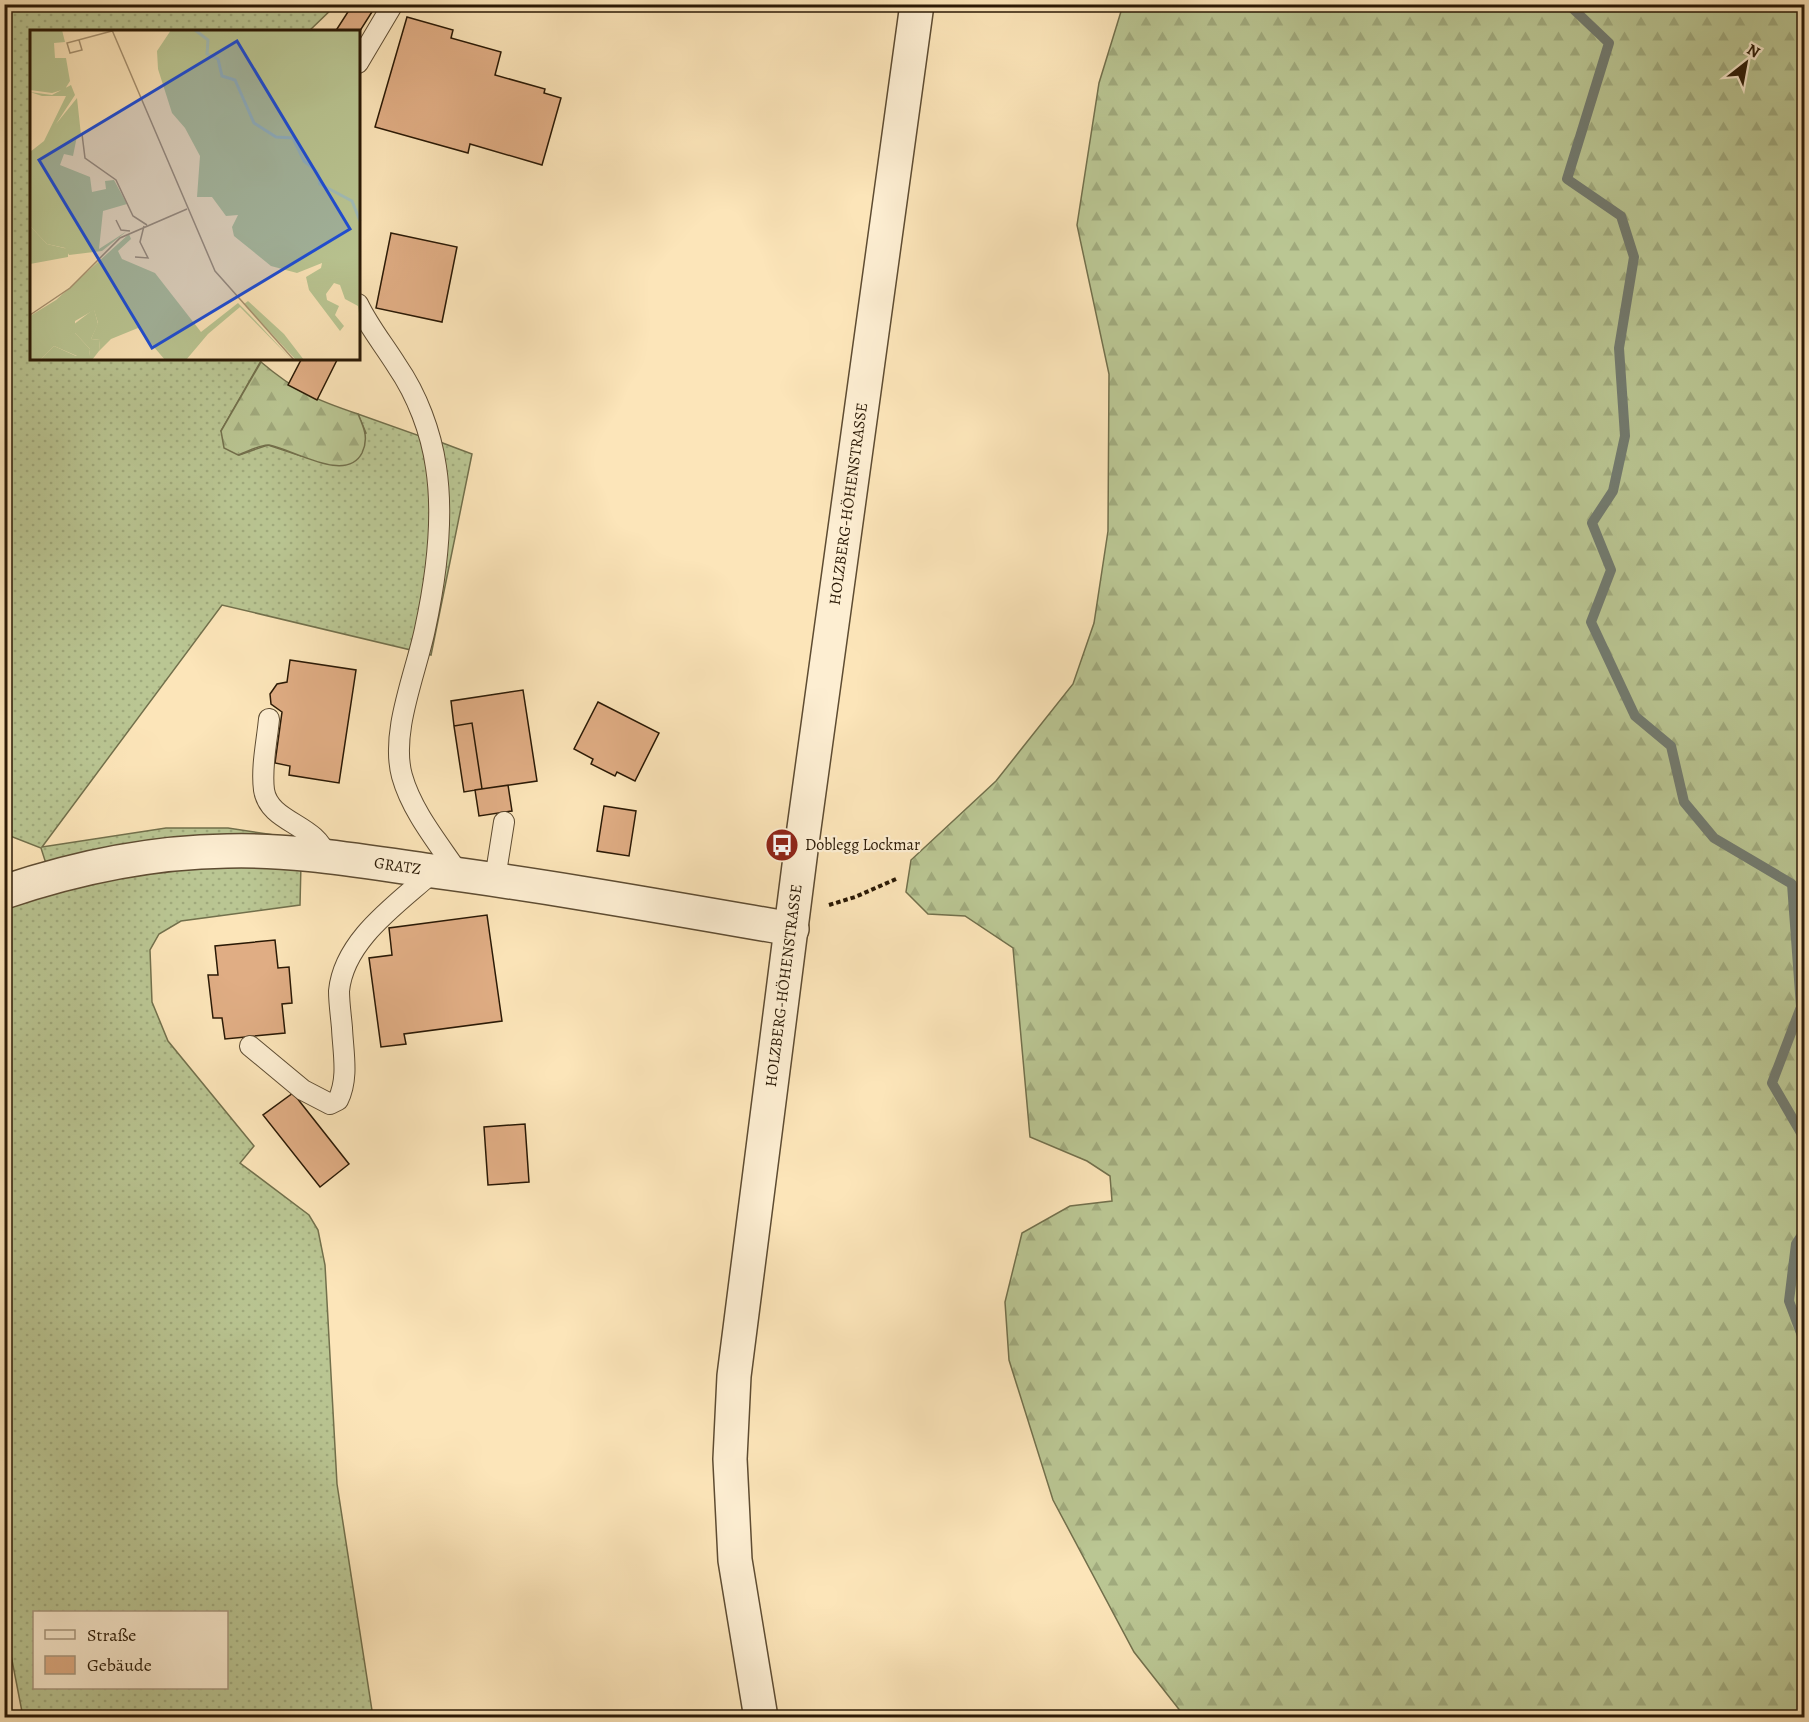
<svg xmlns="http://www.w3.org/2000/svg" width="1809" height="1722" font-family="Alegreya,serif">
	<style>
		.grass { fill: url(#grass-dots); stroke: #72704c; stroke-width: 1.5; fill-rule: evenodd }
		.forest { fill: url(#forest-firs); stroke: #72704c; stroke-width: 1.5 }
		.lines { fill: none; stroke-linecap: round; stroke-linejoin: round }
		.stream { stroke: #727b70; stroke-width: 10 }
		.building { fill: #e0ad84; stroke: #2a1905; stroke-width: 1.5 }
		.lane-casing { stroke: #5e4c32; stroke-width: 22 }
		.street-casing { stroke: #5e4c32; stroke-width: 36 }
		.path { stroke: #2a1905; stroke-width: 4; stroke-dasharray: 4.5 3; stroke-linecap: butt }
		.lane { stroke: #fdeed2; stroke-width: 20 }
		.street { stroke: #fdeed2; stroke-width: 33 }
		.labels { text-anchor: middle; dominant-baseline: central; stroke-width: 4.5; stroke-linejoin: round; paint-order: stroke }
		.street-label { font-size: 16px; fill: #2a1905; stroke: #fdeed2 }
		.poi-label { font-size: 16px; fill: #2a1905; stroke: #fdeed2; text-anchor: start }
		.inset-river { fill: none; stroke: #a2bdb8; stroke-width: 3 }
		.inset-road { fill: none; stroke: #a89371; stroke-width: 1.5 }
		.view { fill: #1d4ed8; fill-opacity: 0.15; stroke: #1d4ed8; stroke-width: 3 }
		.inset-edge { fill: none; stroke: #2a1905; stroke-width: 3 }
	</style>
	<defs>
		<pattern id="grass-dots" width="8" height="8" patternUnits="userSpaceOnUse" patternTransform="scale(1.5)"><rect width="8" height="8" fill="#bac693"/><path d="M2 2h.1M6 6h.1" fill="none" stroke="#a0aa7d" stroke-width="1.8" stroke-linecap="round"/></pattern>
		<pattern id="forest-firs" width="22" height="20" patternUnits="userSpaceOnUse" patternTransform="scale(1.5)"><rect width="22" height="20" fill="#bac693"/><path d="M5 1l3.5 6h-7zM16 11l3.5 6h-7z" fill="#a0aa7d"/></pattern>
	</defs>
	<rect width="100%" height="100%" fill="#fce5b9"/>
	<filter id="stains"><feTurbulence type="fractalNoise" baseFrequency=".00333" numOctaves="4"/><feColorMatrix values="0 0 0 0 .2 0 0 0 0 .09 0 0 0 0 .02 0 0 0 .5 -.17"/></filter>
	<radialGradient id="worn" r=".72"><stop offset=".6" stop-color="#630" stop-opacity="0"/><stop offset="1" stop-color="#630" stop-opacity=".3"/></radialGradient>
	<path class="grass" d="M4,5H336L309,31L32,32V358L262,359L221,431L239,455L268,445L301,456L366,433L358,414L420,436C442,497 428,588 411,650L222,605L42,847L166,828H228L301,839L48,870L41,848L5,834Z
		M440,442L472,454L431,655L427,654Z
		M301,863L300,905L181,921L159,934L150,950L152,1002L168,1041L254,1146L240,1163L309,1215L318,1230L325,1265L337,1484L373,1717H23L4,1619V904L133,872ZM34,1612H226V1688H34Z"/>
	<path class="forest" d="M1123,5H1804V1717H1185L1134,1652L1053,1500L1009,1360L1005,1302L1022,1233L1070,1206L1112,1201L1110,1176L1087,1161L1030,1137L1013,948L965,916L928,914L906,892L911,860L996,781L1073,684L1094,623L1108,531L1109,374L1077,225L1099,83Z
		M261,362C295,391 316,400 358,414C364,428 369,438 362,453C346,484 293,449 269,445C261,444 247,452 238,455L224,448L221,431Z"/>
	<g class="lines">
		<path class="stream" d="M1568,4L1609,43L1567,179L1621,216L1634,257L1619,348L1625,436L1613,491L1592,523L1611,570L1591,622L1635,716L1671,746L1684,802L1714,838L1792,884L1801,1007L1772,1083L1804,1138
			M1804,1232L1796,1244L1789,1301L1804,1341"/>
	</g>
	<path class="building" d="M353,4H377L358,34V32H335Z
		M407,17L453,30L451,38L501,52L495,75L545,89L544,93L561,98L542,165L470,144L468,153L375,127Z
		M391,233L457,247L442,322L376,308Z
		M302,358H338L317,400L288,385Z
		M290,660L356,670L339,783L289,775L290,766L275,763L282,712L271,704L270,694L277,684L287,682Z
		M523,690L537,781L482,789L472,723L454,726L451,701Z
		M598,702L659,733L635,781L617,772L615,776L591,764L593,759L574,749Z
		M472,723L482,789L464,792L454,726Z
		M508,785L512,811L479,816L475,790Z
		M604,806L636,811L629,856L597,851Z
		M487,915L502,1021L404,1034L406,1044L381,1047L369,958L392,955L389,928Z
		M275,940L278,968L289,967L292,1003L282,1004L285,1033L225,1039L222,1018H213L208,975H218L215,946Z
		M293,1093L349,1164L320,1187L263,1115Z
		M525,1124L529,1182L488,1185L484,1127Z"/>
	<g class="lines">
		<defs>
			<path id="lane" d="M358,63L393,4
				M358,304C369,327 384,345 397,366C417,395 431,432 436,467C444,519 436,578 425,629C416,673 390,732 402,776C412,812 439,844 459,874
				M269,719C267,741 261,767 264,790C269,823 317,824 326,856
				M495,879L504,822
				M250,1046L303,1090L330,1104L338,1100C349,1078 343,1052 342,1028C341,1016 339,1003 339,991C344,939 399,903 434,871"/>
			<g id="street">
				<path id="s1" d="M4,892C75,868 152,852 227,851C293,849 360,861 425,870C548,886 670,908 792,929"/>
				<path id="s2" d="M761,1718L735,1560L730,1459L734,1376L801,850L917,4"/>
			</g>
		</defs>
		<use href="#lane" class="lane-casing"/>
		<use href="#street" class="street-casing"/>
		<path class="path" d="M829,905L855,897L896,879"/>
		<use href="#lane" class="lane"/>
		<use href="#street" class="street"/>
	</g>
	<defs>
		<symbol id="bus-disc" viewBox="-11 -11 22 22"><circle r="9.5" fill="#8f2418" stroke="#fdeed2"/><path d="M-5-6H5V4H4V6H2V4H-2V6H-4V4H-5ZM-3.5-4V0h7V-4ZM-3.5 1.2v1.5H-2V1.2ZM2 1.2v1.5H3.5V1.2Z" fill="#fff"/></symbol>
	</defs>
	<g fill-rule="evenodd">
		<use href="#bus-disc" x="763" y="826" width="38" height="38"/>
	</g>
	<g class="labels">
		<g class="street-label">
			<text stroke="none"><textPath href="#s2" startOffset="1224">HOLZBERG-HÖHENSTRASSE</textPath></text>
			<text stroke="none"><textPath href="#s1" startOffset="399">GRATZ</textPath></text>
			<text stroke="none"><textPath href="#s2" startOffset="738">HOLZBERG-HÖHENSTRASSE</textPath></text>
		</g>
		<g class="poi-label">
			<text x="805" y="845">Doblegg Lockmar</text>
		</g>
	</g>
	<g transform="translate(30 30)">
		<rect width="330" height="330" fill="#fce5b9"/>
		<path d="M0,0H32L35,12L24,13L25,28H36L40,51L35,59L22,63L0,60ZM41,55L45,65L26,94L47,68L51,105L47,106L43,126L34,124L30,135L60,147L62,162L76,159L75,151L84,150L97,174L73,181L69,219L97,201L72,221L39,225L35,218L17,214L0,196V122L14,111L36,66H12L0,62L22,65ZM99,204L101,209L88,221L92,229L125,243L171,302L208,273L219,284L262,330L210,277L178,304L156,330H135L108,298L81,309L69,321L70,310L61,309L68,293L64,280L45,291V303L60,319L59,326H47L24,316L10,330H0V286L26,270ZM218,271L254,304L274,330H266L214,274Z" fill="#bac693"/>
		<path d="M141,0H330V290L328,276L315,269L310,255L304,253L296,264L297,270L309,276L305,285L314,296L310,301L279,260L276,247L291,238L292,233L267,243L241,236L204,206L202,197L208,185L196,186L182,167H167L170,126L155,98L142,83L128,39L127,21ZM0,196L17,214L38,219V227L0,234ZM64,279L68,294L61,309L70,310L69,321L62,330H10L24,316L46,326H59L60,319L45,303L43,295Z" fill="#bac693"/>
		<path class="inset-river" d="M165,0L178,10L177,24L188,29L192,46L205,50L224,93L246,107L263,108L274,131L288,142L290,154L322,171L330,191"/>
		<path class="inset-road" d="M82,0L185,241L264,330M49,10L52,20L40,23L37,13L82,1M52,104L55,128L86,150L103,186L117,195M86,190L91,200L100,201M105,227L118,228L110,212L114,196M0,285L40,258L90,208L157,179"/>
		<path class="view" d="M207,11L320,199L122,318L9,130Z"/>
		<rect width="330" height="330" class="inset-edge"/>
	</g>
	<rect width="1809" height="1722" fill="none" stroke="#fce5b9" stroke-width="24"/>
	<rect x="6" y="6" width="1797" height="1710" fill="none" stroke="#2a1905" stroke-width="3"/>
	<rect x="12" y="12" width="1785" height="1698" fill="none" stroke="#2a1905" stroke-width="1.5"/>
	<rect x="33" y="1611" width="195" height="78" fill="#fdeed2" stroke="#a99980" stroke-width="1.5"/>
	<rect x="45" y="1630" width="30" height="9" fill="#fdeed2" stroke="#a99980" stroke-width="1.5"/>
	<text x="87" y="1641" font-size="18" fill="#2a1905">Straße</text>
	<rect x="45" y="1656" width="30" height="18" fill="#e0ad84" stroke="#a99980" stroke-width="1.5"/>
	<text x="87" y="1671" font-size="18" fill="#2a1905">Gebäude</text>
	<g transform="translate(1746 63) rotate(31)" stroke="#fdeed2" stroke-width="4.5" paint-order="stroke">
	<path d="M0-4.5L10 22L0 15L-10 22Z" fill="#2a1905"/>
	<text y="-9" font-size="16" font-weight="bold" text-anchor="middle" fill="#2a1905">N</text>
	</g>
	<rect width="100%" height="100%" filter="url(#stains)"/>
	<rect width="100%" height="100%" fill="url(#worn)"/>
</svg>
